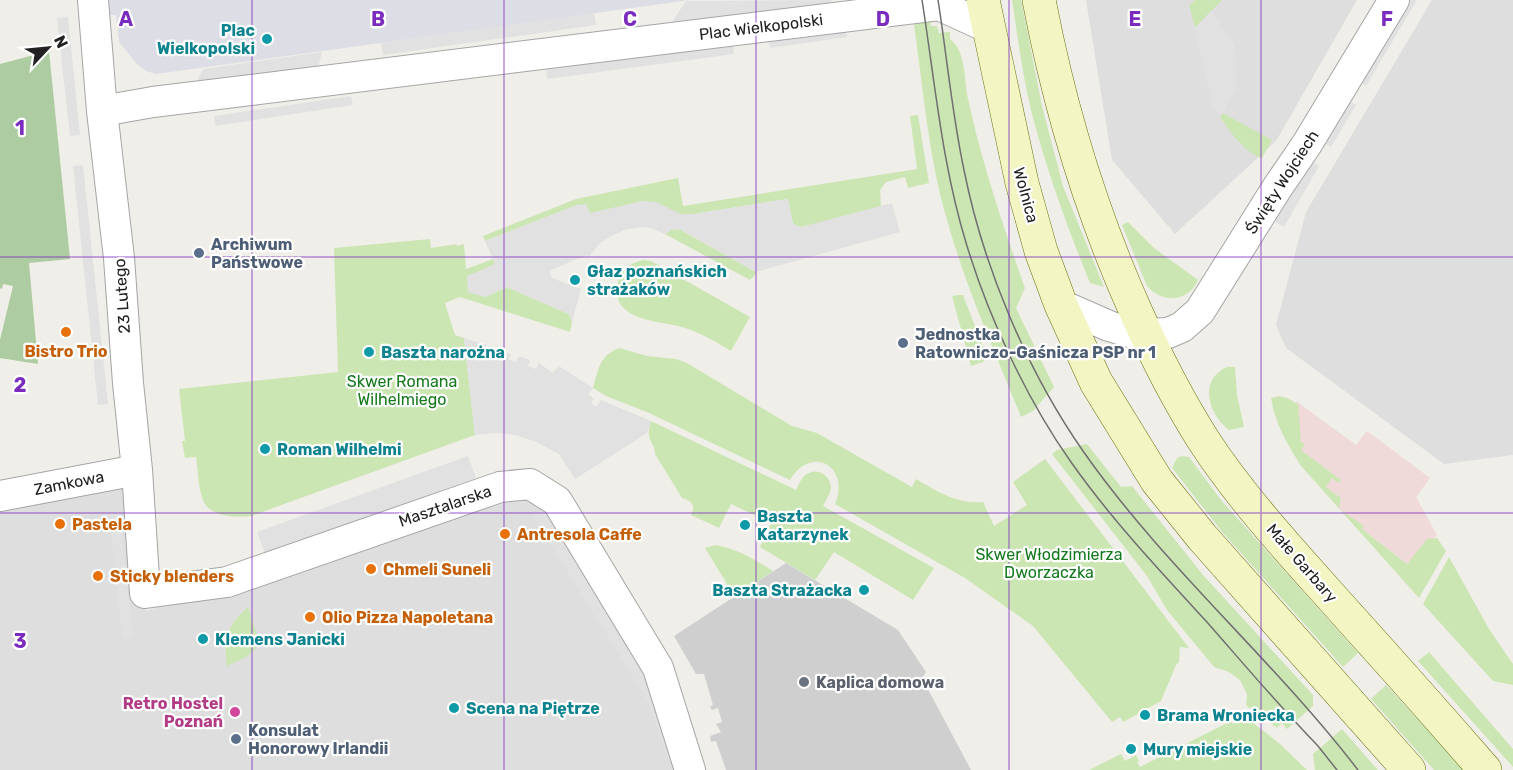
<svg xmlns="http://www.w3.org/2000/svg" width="1513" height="770" font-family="Rubik,sans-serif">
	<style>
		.residential { fill: #dfdede }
		.commercial { fill: #efdad9 }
		.religious { fill: #cfcfcf }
		.grass { fill: #cce6b3 }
		.forest { fill: #aecca1 }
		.parking { fill: #e1e1e1 }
		.plaza { fill: #dddde6 }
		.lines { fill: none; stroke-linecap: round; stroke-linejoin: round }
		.street-casing { stroke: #a5a5a5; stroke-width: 32 }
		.secondary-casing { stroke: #67720e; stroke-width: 34 }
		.street { stroke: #fff; stroke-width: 30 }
		.secondary { stroke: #f3f5c2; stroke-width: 33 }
		.tram { stroke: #6f6f6f; stroke-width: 1.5 }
		.grid { fill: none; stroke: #7b2cbf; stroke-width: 1.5; stroke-opacity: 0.55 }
		.culture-dot { fill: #0f9aa8; stroke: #fff; stroke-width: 2 }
		.service-dot { fill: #5c6f8a; stroke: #fff; stroke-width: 2 }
		.food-dot { fill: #e8710a; stroke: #fff; stroke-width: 2 }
		.worship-dot { fill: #6b7280; stroke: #fff; stroke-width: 2 }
		.hotel-dot { fill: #d1479c; stroke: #fff; stroke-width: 2 }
		.labels { text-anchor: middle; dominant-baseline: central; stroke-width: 4.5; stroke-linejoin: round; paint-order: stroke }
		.street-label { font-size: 16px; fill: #212121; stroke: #fff }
		.culture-label { font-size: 16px; font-weight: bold; fill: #0d838f; stroke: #fff; text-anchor: start }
		.service-label { font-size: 16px; font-weight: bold; fill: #4e5e75; stroke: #fff; text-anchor: start }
		.food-label { font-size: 16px; font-weight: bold; fill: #c56008; stroke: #fff; text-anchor: start }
		.park-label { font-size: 16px; fill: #15791d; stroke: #fff }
		.worship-label { font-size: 16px; font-weight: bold; fill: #5b616d; stroke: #fff; text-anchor: start }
		.hotel-label { font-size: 16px; font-weight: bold; fill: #b23c85; stroke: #fff; text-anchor: end }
		.grid-label { font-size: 20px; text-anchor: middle; font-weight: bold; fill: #7b2cbf; stroke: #fff; stroke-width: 4.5; stroke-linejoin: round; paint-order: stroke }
	</style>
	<rect width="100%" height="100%" fill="#f0eee8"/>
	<path class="residential" d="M1086,0H1357L1276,141L1175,234L1112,160Z
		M1432,0H1513V455L1444,464L1286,348L1276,325L1306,212Z
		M137,469L146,611L549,480L698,770H0V496Z"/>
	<path class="commercial" d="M1296,401L1356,445L1367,431L1430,478L1416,497L1437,535L1407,564L1362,529L1363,526L1339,509L1341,498L1325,487L1332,478L1341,480L1300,450L1298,408Z"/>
	<path class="religious" d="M786,563L898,630L926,672L922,678L971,770H726L716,741L711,742L710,736L721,732L716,724L722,722L718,708L712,710L710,707L713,705L704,674H696L674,636Z"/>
	<path class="grass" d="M1012,0H1021L1042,106L1063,186L1104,287L1090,283C1068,229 1048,174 1033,118C1023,79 1018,39 1012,0Z
		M1195,0H1222L1195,28L1189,5Z
		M913,18L930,19L931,26H937L939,33L950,32V39C966,50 964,80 968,99C982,163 1003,226 1025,288L1016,308L1054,387L1033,411L1021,417C995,352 966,288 947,220C928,155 923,85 913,18Z
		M1223,113L1272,140L1262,158C1245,153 1230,132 1220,117Z
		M918,115L929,183L908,188L905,177L886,182L880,190L881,207L801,228L793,224L788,199L693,214H681L643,201L590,214L577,205L485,241L483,236L576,199L678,178L683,206L917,169L910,116Z
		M1128,222L1154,248L1198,280C1189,302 1162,304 1147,286L1122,225Z
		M679,229L756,272V274L750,280L665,234L671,230Z
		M430,239L431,248L457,244V246L464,244L466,269L493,259L495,264L485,297L507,287L569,314L572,322L570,332L460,297L445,303L455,335L464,338L475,435L251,516C237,518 209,517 203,500C198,487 198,470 196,457L185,458L182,441H185L179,389L338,372L334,248Z
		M644,260L651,261L750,317L731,351C716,342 701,333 685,328C662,320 609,323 618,282C620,269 632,262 644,260Z
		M958,295H963L987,357L983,362L971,366L952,296Z
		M619,348L647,356L676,359L687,363L792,426L817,433L912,487L916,479C938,492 957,504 983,502L994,526L1027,505L1013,482L1045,459L1189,648L1180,647L1179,662L1176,665L1161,701L1123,722L1120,717L1112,722L1033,626L965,578L835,504C851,466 811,444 790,480L649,413L606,396L593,388C599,368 599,356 619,348Z
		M1227,367H1235L1237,395L1244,427L1229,430C1208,414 1198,380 1227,367Z
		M1279,396L1287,398L1298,404L1301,442L1305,445L1301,450L1341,480L1339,483L1332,478L1326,487L1341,498L1339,509L1364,526L1362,529L1407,564L1427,539L1437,538L1446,551L1419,598L1301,466C1287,444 1275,423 1271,398Z
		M651,421L796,490C799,485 801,477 807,474C817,467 831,475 831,488C830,494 826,500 823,506L934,568L913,600L834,552L815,580L760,547L771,523L731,504L719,528L691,515C696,506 692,501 682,498L655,454C655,439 644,443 651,421Z
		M1087,444L1121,487L1132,486L1203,575L1313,695V706L1287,729L1282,723L1277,728L1246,705L1247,694L1240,680L1229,672L1214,667L1167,610L1147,576L1052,454L1057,450Z
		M1182,456L1189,457L1221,500L1358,653L1343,667L1223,533L1172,468L1177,458Z
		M715,545C737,548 755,560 773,571L735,597L705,548Z
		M1449,557L1489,629L1513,664V685L1493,681L1423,604Z
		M248,607C260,645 267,649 227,666C223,639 227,625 248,607Z
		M1429,652L1513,749V767L1418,661Z
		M1386,685L1461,766L1464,770H1434L1371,699Z
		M1240,713L1279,743L1307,770H1089L1121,754L1125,761L1136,755L1139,761L1137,762L1140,767L1231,721L1233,724L1238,722L1235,716Z
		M1342,729L1377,769L1378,770H1315L1313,754Z"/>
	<path class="forest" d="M49,51L70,259L29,263L38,364L0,358V340L13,286L3,284L2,289L0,288V64Z"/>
	<path class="parking" d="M832,0L829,5L668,28L686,1Z
		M1405,0H1417L1366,86L1357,80Z
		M1211,11L1235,45L1236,89L1220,117L1211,102L1195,28Z
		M594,13L596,25L383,55L381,43Z
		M68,17L80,135L70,136L57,18Z
		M845,27L847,37L770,48L768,39Z
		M733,44L734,54L547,79L546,70Z
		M322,52L316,76L191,94L203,69Z
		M351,96L353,105L215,126L214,116Z
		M1346,99L1356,105L1331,147L1321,141Z
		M1310,160L1319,166L1284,227L1274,221Z
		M83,165L108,404L98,405L73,166Z
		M788,199L793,224L801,227L892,203L900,232L756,272L679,229L671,230L665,234L651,228L640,227L625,230L611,236L599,244L589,257L587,255L551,270L550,273L552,278L581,289L572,322L569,314L507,287L485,297L468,292L467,276L495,264L485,241L577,205L586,204L590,213L643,201L656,202L681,214H693Z
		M464,338L487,345L484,351L492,354L495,348L511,354L509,359L516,362L519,356L530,360L528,366L536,369L539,363L553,373L559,366L593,388L588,394L594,399L591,403L596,407L601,400L651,421L647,433L575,479L559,454L534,441L515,435L496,433L475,435Z
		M468,456L476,478L265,554L257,532Z
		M544,509L647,676L679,758L669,761L647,700L533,516Z
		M119,511L133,638L122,639L109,512Z"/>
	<path class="plaza" d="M108,0H690L156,74L146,71L137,64L119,42L116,15H110Z"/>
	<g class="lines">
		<defs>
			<path id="street" d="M93,0L102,111L119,258L128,383L137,470L145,593L227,582L500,487L530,484L557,501L658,668L690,770
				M102,111L153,102L939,5L987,27
				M1061,305L1109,326L1129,332L1146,334L1168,333L1182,327L1200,311L1277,188L1307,144L1394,0
				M0,496L137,470"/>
			<path id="secondary" d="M983,0L1022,183L1041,251L1061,305L1096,382L1157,481L1202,537L1409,770
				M1039,0C1060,110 1090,210 1136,312C1156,357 1178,400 1204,441C1244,502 1295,556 1343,610C1391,663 1438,716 1485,770"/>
		</defs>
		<use href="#street" class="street-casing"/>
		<use href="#secondary" class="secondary-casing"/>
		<use href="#street" class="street"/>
		<use href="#secondary" class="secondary"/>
		<path class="tram" d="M922,0C935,82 942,166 967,246C989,318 1027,400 1071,462C1111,519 1159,570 1206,621C1243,663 1279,706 1318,746L1337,770
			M938,0C947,57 952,114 964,170C983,266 1027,371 1083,451C1164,567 1273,659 1358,770"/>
	</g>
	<path class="grid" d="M252,0V770M504,0V770M756,0V770M1009,0V770M1261,0V770M0,257H1513M0,513H1513"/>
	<g class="culture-dot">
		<circle cx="267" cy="39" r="6"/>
		<circle cx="575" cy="280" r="6"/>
		<circle cx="369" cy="352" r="6"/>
		<circle cx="265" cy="449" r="6"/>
		<circle cx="745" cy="525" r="6"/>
		<circle cx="864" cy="590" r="6"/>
		<circle cx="203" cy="639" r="6"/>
		<circle cx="454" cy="708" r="6"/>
		<circle cx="1145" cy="715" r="6"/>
		<circle cx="1131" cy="749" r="6"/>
	</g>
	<g class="service-dot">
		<circle cx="199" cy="253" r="6"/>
		<circle cx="903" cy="343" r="6"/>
		<circle cx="236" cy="739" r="6"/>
	</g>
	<g class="food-dot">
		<circle cx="66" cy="332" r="6"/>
		<circle cx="60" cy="524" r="6"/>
		<circle cx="505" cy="534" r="6"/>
		<circle cx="371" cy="569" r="6"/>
		<circle cx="98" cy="576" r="6"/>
		<circle cx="310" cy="617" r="6"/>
	</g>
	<circle class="worship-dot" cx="804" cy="682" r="6"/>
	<circle class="hotel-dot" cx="235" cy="712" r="6"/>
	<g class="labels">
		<g class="street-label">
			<text transform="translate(761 27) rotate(-7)">Plac Wielkopolski</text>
			<text transform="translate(1282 182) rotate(-57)">Święty Wojciech</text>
			<text transform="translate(1026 195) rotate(75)">Wolnica</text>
			<text transform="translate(122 296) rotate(-94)">23 Lutego</text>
			<text transform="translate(69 483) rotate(-11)">Zamkowa</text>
			<text transform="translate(445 506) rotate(-19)">Masztalarska</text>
			<text transform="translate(1302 563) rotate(49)">Małe Garbary</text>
		</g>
		<g class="culture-label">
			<text x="255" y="30" text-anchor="end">Plac<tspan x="255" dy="18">Wielkopolski</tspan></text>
			<text x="587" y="271">Głaz poznańskich<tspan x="587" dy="18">strażaków</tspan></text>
			<text x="381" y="352">Baszta narożna</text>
			<text x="277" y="449">Roman Wilhelmi</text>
			<text x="757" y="516">Baszta<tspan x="757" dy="18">Katarzynek</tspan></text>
			<text x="852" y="590" text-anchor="end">Baszta Strażacka</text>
			<text x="215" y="639">Klemens Janicki</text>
			<text x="466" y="708">Scena na Piętrze</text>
			<text x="1157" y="715">Brama Wroniecka</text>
			<text x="1143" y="749">Mury miejskie</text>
		</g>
		<g class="service-label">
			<text x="211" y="244">Archiwum<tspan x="211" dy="18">Państwowe</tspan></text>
			<text x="915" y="334">Jednostka<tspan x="915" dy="18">Ratowniczo-Gaśnicza PSP nr 1</tspan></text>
			<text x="248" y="730">Konsulat<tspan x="248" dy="18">Honorowy Irlandii</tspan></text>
		</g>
		<g class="food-label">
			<text x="66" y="351" text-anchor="middle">Bistro Trio</text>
			<text x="72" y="524">Pastela</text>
			<text x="517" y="534">Antresola Caffe</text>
			<text x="383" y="569">Chmeli Suneli</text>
			<text x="110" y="576">Sticky blenders</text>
			<text x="322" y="617">Olio Pizza Napoletana</text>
		</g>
		<g class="park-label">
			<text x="402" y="381">Skwer Romana<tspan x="402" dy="18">Wilhelmiego</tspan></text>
			<text x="1049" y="554">Skwer Włodzimierza<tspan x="1049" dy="18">Dworzaczka</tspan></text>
		</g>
		<g class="worship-label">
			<text x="816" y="682">Kaplica domowa</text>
		</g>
		<g class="hotel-label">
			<text x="223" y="703">Retro Hostel<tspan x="223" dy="18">Poznań</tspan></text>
		</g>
	</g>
	<g class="grid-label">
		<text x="126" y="26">A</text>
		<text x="378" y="26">B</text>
		<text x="630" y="26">C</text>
		<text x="883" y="26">D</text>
		<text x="1135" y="26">E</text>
		<text x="1387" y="26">F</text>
		<text x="20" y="135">1</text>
		<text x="20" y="392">2</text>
		<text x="20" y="648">3</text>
	</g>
	<g transform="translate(48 48) rotate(64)" stroke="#ffffff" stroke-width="4.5" paint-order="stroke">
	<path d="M0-4.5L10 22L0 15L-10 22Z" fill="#212121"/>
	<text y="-9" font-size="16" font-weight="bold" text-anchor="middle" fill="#212121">N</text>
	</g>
</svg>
